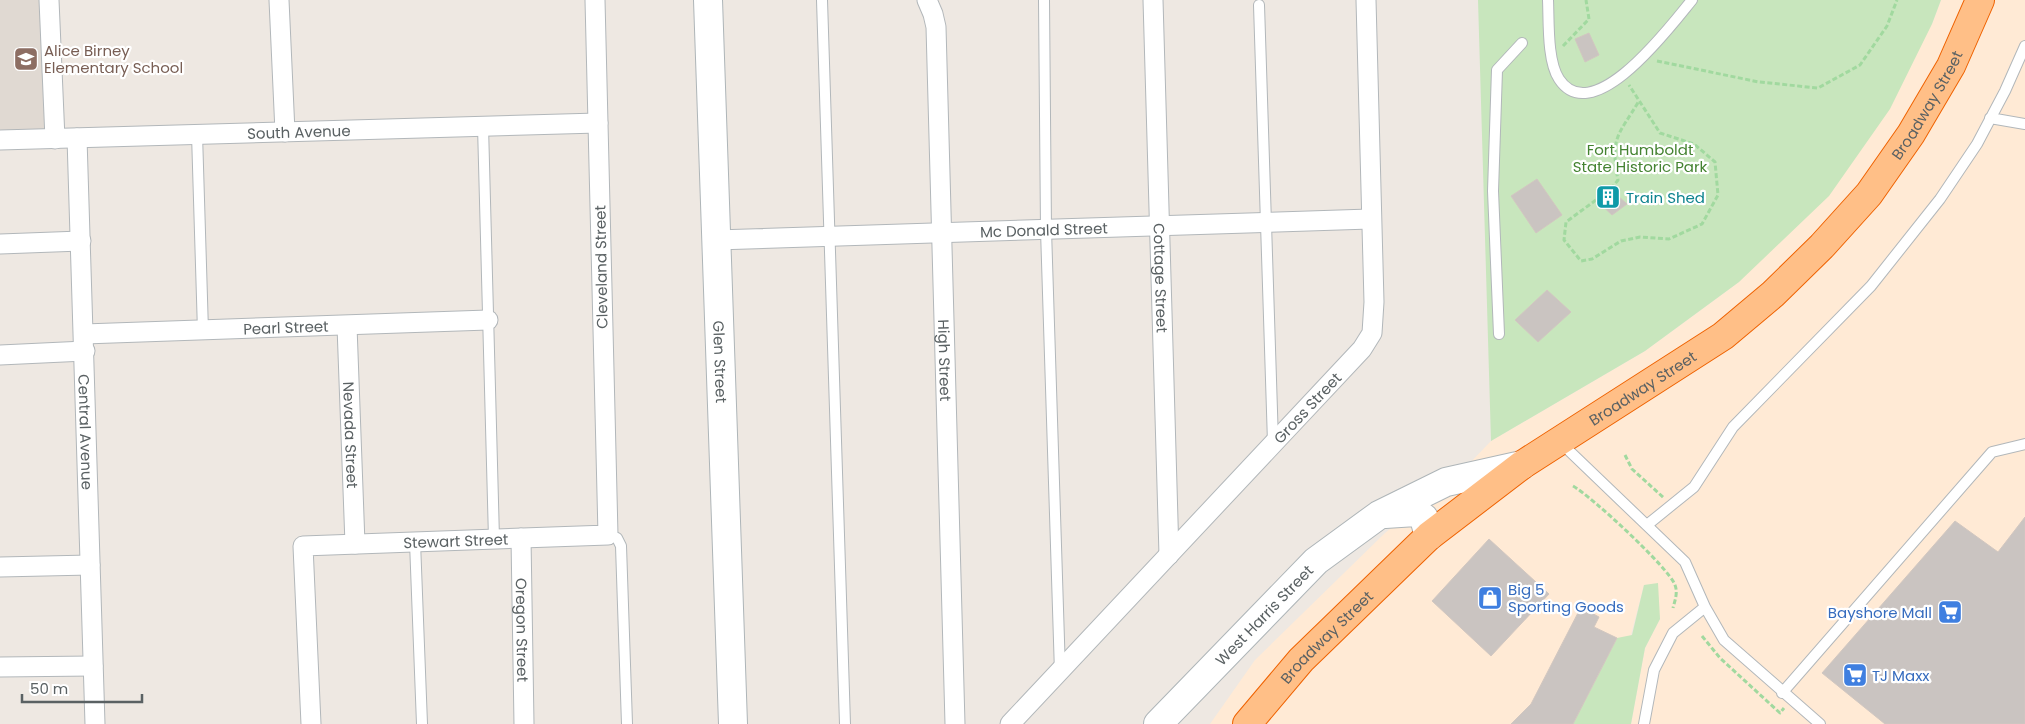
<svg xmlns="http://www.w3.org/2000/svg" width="2025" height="724" font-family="Poppins,sans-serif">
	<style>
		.commercial { fill: #ffead5 }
		.education { fill: #e0d9d2 }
		.green { fill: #c8e6bd }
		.building { fill: #cac4c1; stroke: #d2c7c0 }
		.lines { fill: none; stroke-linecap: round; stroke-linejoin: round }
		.lane-casing { stroke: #b2b7ba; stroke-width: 12 }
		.street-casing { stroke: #b2b7ba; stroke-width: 21 }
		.secondary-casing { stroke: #aeb5b8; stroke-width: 30 }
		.highway-casing { stroke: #ef6200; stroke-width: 30 }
		.path { stroke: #a1d99f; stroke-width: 3; stroke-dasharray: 5 2.5; stroke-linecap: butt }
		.lane { stroke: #fff; stroke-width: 10 }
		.street { stroke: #fff; stroke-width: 19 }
		.secondary { stroke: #fff; stroke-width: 28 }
		.highway { stroke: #ffbf87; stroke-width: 28 }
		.labels { text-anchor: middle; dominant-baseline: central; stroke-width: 4.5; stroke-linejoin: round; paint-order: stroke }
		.education-label { font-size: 15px; fill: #785e54; stroke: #fff; text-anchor: start }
		.street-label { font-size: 15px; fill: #5a6163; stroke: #fff }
		.park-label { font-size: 15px; fill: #448331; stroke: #fff }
		.culture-label { font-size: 15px; fill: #0d838f; stroke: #fff; text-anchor: start }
		.shop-label { font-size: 15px; fill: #366cbe; stroke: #fff; text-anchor: start }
	</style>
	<rect width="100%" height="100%" fill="#eee8e2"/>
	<path class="commercial" d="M1941,0H2025V724H1631L1645,648L1660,619L1644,585L1631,635L1573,724H1210L1255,660L1385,533L1466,467L1491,441L1645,351L1739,282L1932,24Z"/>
	<path class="education" d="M0,0H49L55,139L0,140Z"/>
	<path class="green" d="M1478,0H1941L1932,24L1890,109L1829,196L1739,282L1645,351L1491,441Z
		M1658,583L1660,619L1645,648L1631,724H1573L1617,638L1632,635L1644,585Z"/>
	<path class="building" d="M1589,33L1599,55L1585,62L1575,39Z
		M1537,179L1562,215L1536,233L1511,196Z
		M1608,187L1627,204L1612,215L1596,200L1597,194Z
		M1547,290L1571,312L1538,342L1515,320Z
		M2025,517V724H1885L1822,673L1955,521L1998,552Z
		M1489,539L1549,594L1491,656L1432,601Z
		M1581,607L1599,617L1594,627L1617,638L1573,724H1511L1531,704Z"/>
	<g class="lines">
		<defs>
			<path id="lane" d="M822,0L845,724
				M1044,0L1046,230L1060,672
				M1548,0C1549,21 1547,61 1559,79C1593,131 1672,24 1692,0
				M1259,5L1273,442
				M1990,118L2025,124
				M483,126L494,539
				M197,134L203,331
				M1499,334L1493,191L1497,70L1522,43
				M1561,443L1685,562L1705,607L1724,640L1820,724
				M1647,525L1694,487L1733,427L1871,286L1940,199L1977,144L2005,91L2025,46
				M608,535L617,538L621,546L627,724
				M415,542L422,724
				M1782,693L1992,452L2025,444
				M1644,724L1654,670L1673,633L1705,607"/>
			<g id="street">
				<path d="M49,0L55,139"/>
				<path d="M279,0L285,132"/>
				<path id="s1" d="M927,0L933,14L936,27L955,724"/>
				<path id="s2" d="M1153,0L1169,555"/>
				<path id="s3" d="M77,138L95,724"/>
				<path id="s4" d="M0,140L598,123"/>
				<path id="s5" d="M716,240L1370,219"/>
				<path d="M0,244L81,241"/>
				<path id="s6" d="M347,326L355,544"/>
				<path id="s7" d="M84,334L488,320"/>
				<path d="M0,355L85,351"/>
				<path id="s8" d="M521,538L524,724"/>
				<path d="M0,567L90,565"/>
				<path d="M0,667L93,666"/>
				<path id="s9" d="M311,724L303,546L608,535L595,0"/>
				<path id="s10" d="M1010,724L1362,349L1372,333L1374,302L1366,0"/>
			</g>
			<g id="secondary">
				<path id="s11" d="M708,0L733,724"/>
				<path d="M1385,514L1416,512L1424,518L1429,536"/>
				<path id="s12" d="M1158,724L1316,561L1379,515L1446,482L1522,465"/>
			</g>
			<g id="highway">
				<path id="s13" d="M1247,724L1301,660L1429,536L1522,465L1723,336L1773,294L1822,246L1869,194L1911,134L1951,66L1980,0"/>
			</g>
		</defs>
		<use href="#lane" class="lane-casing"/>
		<use href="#street" class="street-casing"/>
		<use href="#secondary" class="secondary-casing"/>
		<use href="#highway" class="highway-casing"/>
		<path class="path" d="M1563,46L1589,19L1586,0
			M1657,61L1759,82L1818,88L1860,65L1887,26L1897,0
			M1611,189L1618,180C1610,137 1618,136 1639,101
			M1596,200L1566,222L1564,240L1581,261L1592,259L1621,241L1640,237L1669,239L1702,224L1718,195L1715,162L1694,144L1660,133L1629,85
			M1625,455L1632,469L1664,498
			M1573,486C1591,496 1669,568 1675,585C1678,593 1675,600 1673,608
			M1702,636L1720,658L1780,713L1784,708"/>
		<use href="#lane" class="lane"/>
		<use href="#street" class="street"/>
		<use href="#secondary" class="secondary"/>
		<use href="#highway" class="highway"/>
	</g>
	<defs>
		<symbol id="school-square" viewBox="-11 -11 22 22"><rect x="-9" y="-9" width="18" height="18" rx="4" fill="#8d6e63" stroke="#fff"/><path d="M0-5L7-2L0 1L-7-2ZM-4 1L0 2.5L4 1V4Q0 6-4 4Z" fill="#fff"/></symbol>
		<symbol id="building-square" viewBox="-11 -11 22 22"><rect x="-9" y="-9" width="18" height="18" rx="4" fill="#0f9aa8" stroke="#fff"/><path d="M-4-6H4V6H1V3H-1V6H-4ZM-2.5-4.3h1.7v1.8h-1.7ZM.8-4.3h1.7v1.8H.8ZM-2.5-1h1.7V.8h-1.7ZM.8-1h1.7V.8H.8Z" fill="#fff"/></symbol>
		<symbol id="shop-square" viewBox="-11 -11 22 22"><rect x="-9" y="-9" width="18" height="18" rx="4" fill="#3f7fe0" stroke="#fff"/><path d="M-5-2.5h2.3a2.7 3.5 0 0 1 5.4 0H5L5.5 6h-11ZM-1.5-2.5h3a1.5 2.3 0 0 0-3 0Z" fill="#fff"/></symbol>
		<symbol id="supermarket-square" viewBox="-11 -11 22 22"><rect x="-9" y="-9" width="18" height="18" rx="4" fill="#3f7fe0" stroke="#fff"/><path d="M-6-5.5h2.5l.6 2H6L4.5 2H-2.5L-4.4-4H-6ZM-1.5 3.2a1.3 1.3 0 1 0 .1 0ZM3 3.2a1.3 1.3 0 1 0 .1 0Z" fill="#fff"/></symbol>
	</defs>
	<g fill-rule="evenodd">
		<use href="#school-square" x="12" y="45" width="28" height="28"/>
		<use href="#building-square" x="1594" y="183" width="28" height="28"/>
		<use href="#shop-square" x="1476" y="584" width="28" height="28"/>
		<use href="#supermarket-square" x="1936" y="598" width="28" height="28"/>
		<use href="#supermarket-square" x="1841" y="661" width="28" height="28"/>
	</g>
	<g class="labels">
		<g class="education-label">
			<text x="44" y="50">Alice Birney<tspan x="44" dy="17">Elementary School</tspan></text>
		</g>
		<g class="street-label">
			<text stroke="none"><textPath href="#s13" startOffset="928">Broadway Street</textPath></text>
			<text stroke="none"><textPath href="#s4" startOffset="299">South Avenue</textPath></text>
			<text stroke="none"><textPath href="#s5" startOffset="328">Mc Donald Street</textPath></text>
			<text transform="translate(601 267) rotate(-91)">Cleveland Street</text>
			<text stroke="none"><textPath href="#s2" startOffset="278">Cottage Street</textPath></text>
			<text stroke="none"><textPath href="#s7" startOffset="202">Pearl Street</textPath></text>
			<text stroke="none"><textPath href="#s1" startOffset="362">High Street</textPath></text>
			<text stroke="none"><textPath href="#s11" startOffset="362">Glen Street</textPath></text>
			<text stroke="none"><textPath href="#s13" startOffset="522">Broadway Street</textPath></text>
			<text stroke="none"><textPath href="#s10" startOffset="434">Gross Street</textPath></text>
			<text stroke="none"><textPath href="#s3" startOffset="294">Central Avenue</textPath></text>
			<text stroke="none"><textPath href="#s6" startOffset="109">Nevada Street</textPath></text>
			<text stroke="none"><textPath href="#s9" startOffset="331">Stewart Street</textPath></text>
			<text stroke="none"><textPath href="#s12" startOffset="152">West Harris Street</textPath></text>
			<text stroke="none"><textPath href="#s8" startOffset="92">Oregon Street</textPath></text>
			<text stroke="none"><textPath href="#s13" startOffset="118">Broadway Street</textPath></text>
		</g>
		<g class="park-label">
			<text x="1640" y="149">Fort Humboldt<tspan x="1640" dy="17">State Historic Park</tspan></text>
		</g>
		<g class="culture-label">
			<text x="1626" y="197">Train Shed</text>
		</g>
		<g class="shop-label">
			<text x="1508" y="589">Big 5<tspan x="1508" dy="17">Sporting Goods</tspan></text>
			<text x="1932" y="612" text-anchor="end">Bayshore Mall</text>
			<text x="1872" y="675">TJ Maxx</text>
		</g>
	</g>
	<path d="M22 694v8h120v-8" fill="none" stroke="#5a6163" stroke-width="2.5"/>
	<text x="30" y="694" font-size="15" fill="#5a6163" stroke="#ffffff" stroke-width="4" paint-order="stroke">50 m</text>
</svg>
